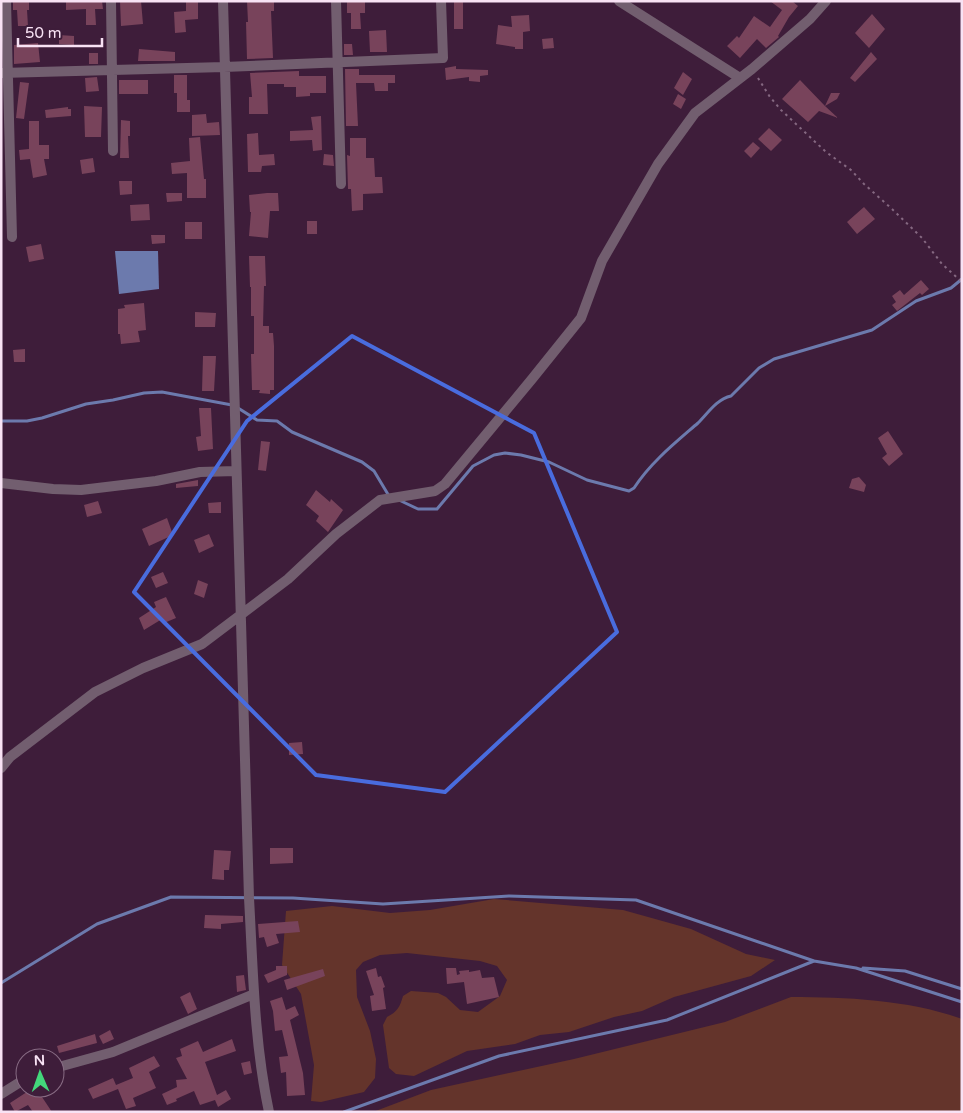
<svg xmlns="http://www.w3.org/2000/svg" width="963" height="1113" font-family="'Varela Round',sans-serif">
	<style>
		.green { fill: #64342b }
		.water { fill: #6c7aad }
		.lines { fill: none; stroke-linecap: round; stroke-linejoin: round }
		.stream { stroke: #6c7aad; stroke-width: 3 }
		.building { fill: #78435b }
		.path { stroke: #856881; stroke-width: 2; stroke-dasharray: 2.5 4; stroke-linecap: butt }
		.minor { stroke: #725e6f; stroke-width: 10 }
		.marked { fill: none; stroke: #496cde; stroke-width: 4; stroke-linejoin: round }
	</style>
	<rect width="100%" height="100%" fill="#3e1d3a"/>
	<path class="green" d="M494,899L623,910L691,929L746,954L775,960L751,976L674,997L642,1011L614,1017L569,1032L540,1035L515,1044L467,1051L414,1076L396,1074L389,1068L383,1025L387,1017C397,1012 400,1007 403,996L411,991L438,993L446,997L460,1010L478,1012L500,996L507,980L497,966L480,961L407,953L380,955L363,962L356,970L357,997L370,1031L376,1059L375,1078L364,1092L321,1102L311,1101L314,1065L301,994L282,965L286,911L332,906L390,913L430,910Z
		M791,997C846,997 910,1000 962,1019V1112H373L431,1090L574,1059L725,1022Z"/>
	<path class="water" d="M115,251H158L159,289L119,294Z"/>
	<g class="lines">
		<path class="stream" d="M238,408L257,420L277,421L292,432L362,462L374,471L389,496
			M1,421H27L42,418L86,404L113,400L144,393L162,392L232,405
			M399,500L418,509H437L473,466L494,455L505,453L521,455L549,462L587,480L629,491L634,488C651,462 675,443 698,423C708,413 717,399 731,396L759,368L774,359L872,330L916,301L951,288L962,279
			M863,968L905,971L962,989
			M1,983L97,924L171,897L293,898L383,904L509,896L636,900L814,961
			M344,1112L499,1056L667,1020L814,961L856,968L962,1002"/>
	</g>
	<path class="building" d="M13,1H29V10H27L28,26H18L17,10H13Z
		M66,1H102L103,9H95L96,25H86V9L66,10Z
		M120,1H141L143,24L121,26Z
		M186,1H198V19L185,20L186,32L175,33L174,12L186,11Z
		M247,1H274V11H271L273,58L247,59L246,22H248Z
		M347,1H365V13H360L361,29H351V13H347Z
		M454,1H463V29H454Z
		M770,1H792L798,6L789,17L778,36L779,37L766,48L757,39L740,58L727,46L737,36L739,38L754,16L770,27L782,10Z
		M872,14L885,29L869,48L855,33Z
		M529,15L530,31L523,32V49H515V47L496,44L498,25L512,27L511,16Z
		M386,30L387,52H370L369,31Z
		M59,35L74,36V45L59,44Z
		M553,38L554,48L543,49L542,39Z
		M38,43L40,62L14,64V45Z
		M344,44H352L353,55H344Z
		M139,49L175,52V61H138Z
		M871,52L877,59L855,82L850,78Z
		M89,53H98V64H89Z
		M456,66V69L488,70V75L480,76V82L469,81V77L446,80L445,68Z
		M345,69H359V75H395V83H388V91H375L374,83H356L358,126H346Z
		M299,71V76H326V93H310V96L296,97V87H284V84H267L268,114H249V97H252L250,73Z
		M683,72L692,79L683,95L674,88Z
		M174,75H187V100H190V112H177V93H174Z
		M97,77L99,91L86,92L85,78Z
		M119,80H148V94H119Z
		M800,80L825,106L831,93H840L837,99L825,106L838,118L819,111L808,122L782,99Z
		M20,82L29,83L24,119L16,118Z
		M678,94L686,99L681,109L673,104Z
		M84,106L102,107L101,137H85Z
		M68,107V109H71V116L46,118L45,110Z
		M206,114L207,123L219,122L220,135L192,136V115Z
		M321,116L322,150L313,151L312,140L290,141V131L313,130L311,117Z
		M121,120L130,121V136H128L129,158H120Z
		M29,121H39V145H49V159H44L47,175L33,178L30,159L20,160L19,150L29,149Z
		M769,128L782,140L771,151L758,139Z
		M258,133L259,155L274,154L275,165L262,166L261,172H248L247,134Z
		M200,137L204,179H206V198H187V173L172,174L171,163L190,161L189,138Z
		M350,138H366V158H374L375,177H382L383,193L363,194V210L352,211L351,189H348L347,155L350,156Z
		M753,142L760,148L751,158L744,151Z
		M324,154L333,155L334,166L323,165Z
		M93,158L95,172L82,174L80,160Z
		M119,181H132V194L120,195Z
		M166,193H182V201L167,202Z
		M267,193H278L279,211H270L268,238L249,236L251,212H250L249,195Z
		M149,204L150,220L131,221L130,205Z
		M864,207L875,219L857,234L847,222Z
		M307,221H317V234H307Z
		M185,222H202V239H185Z
		M151,235H165V243L152,244Z
		M41,244L44,259L29,262L26,247Z
		M249,256H265L266,286H264L263,326H269V333H273L274,346V390H270V394L259,393L260,390H252L251,354H254V316H251V287H250Z
		M921,280L929,289L922,295L920,293L897,311L892,305L896,302L892,296L900,290L904,295Z
		M144,303L146,330L138,331L140,342L121,344L120,334H118V309L125,308L124,305Z
		M195,312L216,313L215,327H195Z
		M25,349V362H14L13,350Z
		M203,356H216L214,391H202Z
		M199,408H211L213,449L198,451L196,437L201,436Z
		M888,431L903,454L889,466L882,458L887,454L878,438Z
		M261,441L270,442L266,471L258,470Z
		M859,477L866,485L864,492L849,488L852,479Z
		M198,480V486L176,488V484Z
		M316,490L330,502L331,499L343,510L328,532L316,521L319,516L306,505Z
		M98,501L102,513L87,517L84,505Z
		M221,502V513H209L208,503Z
		M167,518L173,535L149,546L142,529Z
		M209,534L214,546L199,553L194,540Z
		M163,572L168,583L156,588L151,577Z
		M198,580L208,584L204,598L194,594Z
		M166,597L176,618L164,623L162,619L144,630L139,618L156,607L154,602Z
		M302,742L303,754L289,755V743Z
		M270,848H293V863L270,864Z
		M214,850L231,851L229,870H224V880L212,879Z
		M205,915L243,916V922L221,924V929L204,928Z
		M298,921L300,932L276,934L279,943L267,947L264,937L259,938L258,924Z
		M276,966H287V975L268,983L264,975L276,970Z
		M376,968L378,977L381,976L385,987L383,988L386,1009L372,1011L370,996L374,995L366,971Z
		M446,968H456L457,975L460,974L459,971L469,970V972L480,970L482,978L494,977L499,997L467,1004L464,982L447,984Z
		M323,969L325,976L287,990L284,980Z
		M244,975L246,990L237,992L236,976Z
		M190,992L197,1009L188,1014L180,997Z
		M282,997L286,1010L295,1006L299,1015L290,1020L303,1073L305,1095L287,1096L286,1072L281,1073L279,1057L288,1056L282,1030L275,1031L273,1011L270,1001Z
		M110,1030L114,1039L103,1044L99,1036Z
		M95,1034L97,1043L59,1053L57,1046Z
		M232,1039L236,1051L205,1062L217,1095L226,1090L231,1099L218,1107L215,1100L200,1105L194,1091L176,1099L177,1101L167,1105L162,1094L177,1087L176,1080L187,1079L176,1058L182,1056L180,1049L198,1041L203,1052Z
		M154,1056L160,1066L149,1072L156,1088L133,1098L136,1106L126,1109L118,1089L93,1099L88,1089L113,1078L116,1085L133,1078L129,1068Z
		M250,1061L252,1073L244,1075L241,1063Z
		M33,1088H36L52,1112H33L28,1105L15,1112L10,1103Z"/>
	<g class="lines">
		<path class="path" d="M758,78L770,97L781,110L826,152L851,170L864,184L892,209L922,238L942,264L962,282"/>
		<path class="minor" d="M6,1L12,237
			M111,1L113,151
			M223,1L249,898C253,969 254,1042 269,1112
			M336,1L341,184
			M619,1L740,78
			M1,73L224,67L443,58L441,1
			M1,483L53,489L81,490L156,481L200,472L236,471
			M1,768L10,757L95,692L143,668L202,644L288,579L336,534L380,500L435,491L445,484L532,379L581,318L602,261L658,164L695,113L752,69L810,19L826,1
			M55,1068L113,1052L254,994
			M1,1094L25,1079"/>
	</g>
	<path class="marked" d="M352,336L534,433L617,632L445,792L316,775L134,592L247,421Z"/>
	<rect width="963" height="1113" fill="none" stroke="#f8e2f4" stroke-width="5"/>
	<g transform="translate(40 1073) rotate(358)"><circle r="24" fill="#3e1d3a" stroke="#886c84"/>
	<path d="M0-4L9 19L0 12L-9 19Z" fill="#43d77b"/>
	<text y="-8" font-size="14" font-weight="bold" text-anchor="middle" fill="#f8e2f4">N</text>
	</g>
	<path d="M18 38v8h84v-8" fill="none" stroke="#f8e2f4" stroke-width="2.5"/>
	<text x="25" y="38" font-size="15" fill="#f8e2f4" stroke="#3e1d3a" stroke-width="4" paint-order="stroke">50 m</text>
</svg>
